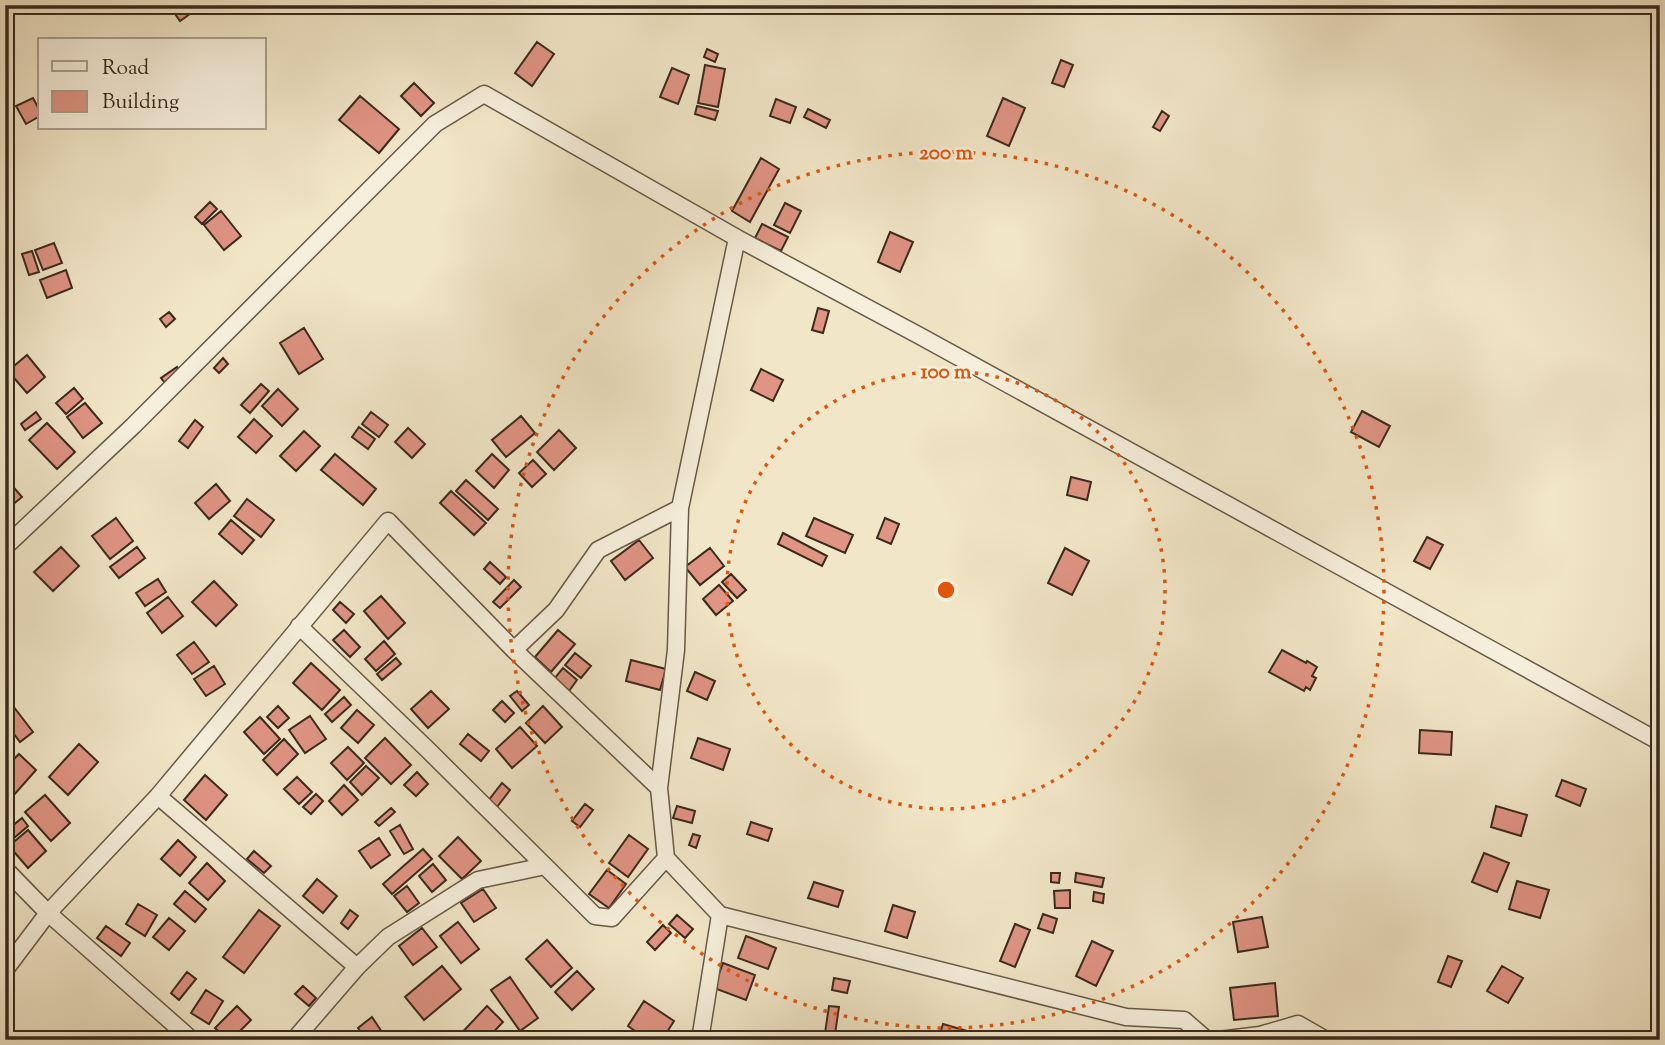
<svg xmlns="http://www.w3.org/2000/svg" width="1665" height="1045" font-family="'Sorts Mill Goudy',serif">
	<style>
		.building { fill: #e09484; stroke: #3a2a1d; stroke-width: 2 }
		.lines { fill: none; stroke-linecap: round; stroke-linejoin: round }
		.minor-casing { stroke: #685948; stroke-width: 19 }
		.minor { stroke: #f6efdb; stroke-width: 16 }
		.ring { fill: none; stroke: #df570d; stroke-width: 3.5; stroke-dasharray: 3.5 7 }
		.centre { fill: #df570d; stroke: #f6efdb; stroke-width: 3.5 }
		.ring-label { font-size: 21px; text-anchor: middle; font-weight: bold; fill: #df570d; stroke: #f6efdb; stroke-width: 5; stroke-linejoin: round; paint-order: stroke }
	</style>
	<rect width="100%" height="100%" fill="#f1e6c7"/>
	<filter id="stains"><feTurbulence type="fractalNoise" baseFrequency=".00286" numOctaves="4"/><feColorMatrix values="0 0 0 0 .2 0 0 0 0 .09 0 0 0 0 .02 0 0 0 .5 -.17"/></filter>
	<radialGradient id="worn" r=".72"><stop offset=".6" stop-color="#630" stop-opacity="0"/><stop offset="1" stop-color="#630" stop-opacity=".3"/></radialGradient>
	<path class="building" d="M169,5H201V6L180,21Z
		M537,42L554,54L532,86L515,73Z
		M707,49L718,54L715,62L704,57Z
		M1061,60L1073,65L1064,87L1052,83Z
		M705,65L725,69L718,107L698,103Z
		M672,68L689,75L678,104L660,97Z
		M414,83L434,103L421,116L401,96Z
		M360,96L399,129L379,153L339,120Z
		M33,98L40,111V116L26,124L16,106Z
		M1003,98L1025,108L1009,146L987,136Z
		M776,99L796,107L790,123L770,116Z
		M697,106L718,111L715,120L695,114Z
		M808,109L830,120L826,128L804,117Z
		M1162,111L1169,116L1160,131L1153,127Z
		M761,158L779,169L750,222L732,211Z
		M210,202L217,209L202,224L195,217Z
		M785,203L801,211L790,233L774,225Z
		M221,211L241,236L224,250L204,225Z
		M762,224L788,237L781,251L755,238Z
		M890,232L913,242L900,272L878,262Z
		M54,243L62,263L43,270L35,250Z
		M32,251L39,272L29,275L22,254Z
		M66,270L72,288L47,298L40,280Z
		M818,308L829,311L823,333L812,330Z
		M169,312L175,319L166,327L160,319Z
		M304,328L323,359L299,374L280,343Z
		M27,355L45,377L27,393L8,371Z
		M223,358L228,364L219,373L214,368Z
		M177,367L180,372L165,383L161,378Z
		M761,369L783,380L773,401L751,390Z
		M261,384L269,391L250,413L241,405Z
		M74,388L83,399L66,414L56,403Z
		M278,389L298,409L282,426L262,406Z
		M85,403L102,423L83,438L67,417Z
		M1362,411L1390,426L1379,447L1351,432Z
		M36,412L41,419L25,430L21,424Z
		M371,412L388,425L379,437L362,424Z
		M521,416L535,433L506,457L492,440Z
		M254,419L272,436L256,453L238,437Z
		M195,420L203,427L188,448L179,441Z
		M47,423L75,452L57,469L29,440Z
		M359,427L375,439L368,449L352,437Z
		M408,428L425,444L412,458L395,442Z
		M559,430L576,448L554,470L537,452Z
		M304,431L320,446L296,471L280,456Z
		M335,454L376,489L363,505L321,470Z
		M492,454L509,470L494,488L476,471Z
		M533,460L546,474L532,487L519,473Z
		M1071,477L1091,482L1087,500L1067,495Z
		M466,480L498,509L488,520L456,491Z
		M8,481L22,497L5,511V483Z
		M216,484L230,501L209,519L195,503Z
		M451,491L486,523L474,535L440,503Z
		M247,499L274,520L261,537L234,516Z
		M116,518L133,541L110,559L92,536Z
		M814,518L853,535L845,553L806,536Z
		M885,518L899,524L891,544L877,538Z
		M231,520L254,540L242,554L219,534Z
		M783,533L827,556L822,566L778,544Z
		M1427,537L1443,545L1430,569L1414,561Z
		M639,540L653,558L625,580L611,561Z
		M61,547L79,566L53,591L34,572Z
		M137,547L145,558L119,578L110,567Z
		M710,548L724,566L700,585L685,567Z
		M1065,548L1089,561L1072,595L1048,583Z
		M490,562L506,577L500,584L484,569Z
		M731,574L746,590L737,598L722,582Z
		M158,579L166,592L145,606L136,593Z
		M514,580L521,587L500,608L493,602Z
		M214,581L237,605L216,626L192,602Z
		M719,585L733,601L716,615L703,599Z
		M381,596L405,623L388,639L364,611Z
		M168,597L183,616L162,633L147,613Z
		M340,602L354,614L346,623L333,610Z
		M344,630L360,647L350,657L333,640Z
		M558,630L575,644L551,672L535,657Z
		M384,641L395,654L376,671L365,659Z
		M194,642L209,662L192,674L177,655Z
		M1282,650L1306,663L1307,661L1317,667L1312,676L1316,678L1310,690L1306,687L1304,691L1269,672Z
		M575,653L591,666L581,678L565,665Z
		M396,658L401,664L382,680L377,674Z
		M631,660L666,669L660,690L626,681Z
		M311,663L340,690L322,710L293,683Z
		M214,666L225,684L206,696L194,679Z
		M563,668L577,680L569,691L554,679Z
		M695,672L715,681L707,700L687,691Z
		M431,691L449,709L428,728L411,709Z
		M517,691L529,705L522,711L510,696Z
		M344,697L351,705L332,722L325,714Z
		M502,701L514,713L505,722L493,710Z
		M13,706L33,732L20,742L5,722V712Z
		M278,706L289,718L278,728L267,717Z
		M543,706L562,727L545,743L526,723Z
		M357,710L374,725L358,743L341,728Z
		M310,716L326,739L305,753L289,730Z
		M260,717L280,739L264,754L244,732Z
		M520,727L537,746L512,768L496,749Z
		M1420,730L1452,732L1451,755L1419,753Z
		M468,734L489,751L481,761L460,744Z
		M385,738L411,765L391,784L365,758Z
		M698,738L730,749L723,770L691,758Z
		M284,739L298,754L277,775L263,760Z
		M79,744L98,762L68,795L49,777Z
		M348,747L364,763L347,780L331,763Z
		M19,754L36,770L6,804L5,768Z
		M366,766L379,778L362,795L350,782Z
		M417,772L428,784L416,796L404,785Z
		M205,775L227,795L206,820L184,800Z
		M297,777L312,792L299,804L284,789Z
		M1562,780L1586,789L1580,806L1556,796Z
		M502,783L510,790L497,807L488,801Z
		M344,785L358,800L342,815L329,801Z
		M316,794L323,801L311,814L303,807Z
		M45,795L70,823L51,841L25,812Z
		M585,804L593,810L580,827L572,821Z
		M677,806L695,811L692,823L673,818Z
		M1496,806L1527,815L1521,836L1491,827Z
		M391,808L395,812L379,826L375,822Z
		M22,818L28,826L7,844L5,832Z
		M751,822L772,829L768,841L747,834Z
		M400,825L413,849L404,854L390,831Z
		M28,830L46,851L28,868L9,846Z
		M693,834L700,836L696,848L689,845Z
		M629,835L648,849L628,877L609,863Z
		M458,837L481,861L462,879L439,856Z
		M379,838L390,855L371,868L359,851Z
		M178,840L196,857L180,876L161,859Z
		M423,849L432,859L392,894L383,884Z
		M254,851L271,866L264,873L247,859Z
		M1484,853L1509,863L1497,892L1472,882Z
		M207,863L225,881L208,900L189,883Z
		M433,864L446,880L432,892L419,876Z
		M607,870L626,884L609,908L589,894Z
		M1051,873H1060L1059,883L1051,882Z
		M1076,873L1104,878L1102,887L1075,882Z
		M317,879L337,896L323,913L303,896Z
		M1517,881L1549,890L1540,918L1509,909Z
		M814,882L843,891L838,907L808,898Z
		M407,886L419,903L407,912L394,896Z
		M483,889L496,908L474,922L461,903Z
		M1070,890V908H1055L1054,891Z
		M185,891L206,909L195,922L174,904Z
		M1094,892L1104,894L1103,903L1093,901Z
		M138,904L157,915L145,936L126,924Z
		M893,905L915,912L907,938L885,931Z
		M259,910L280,926L244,973L223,957Z
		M350,910L358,916L348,929L341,923Z
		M1043,914L1057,919L1053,933L1038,928Z
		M677,915L693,929L685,938L669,924Z
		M1262,917L1268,947L1238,952L1233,922Z
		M169,918L185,931L169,950L153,937Z
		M458,922L479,949L461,963L440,936Z
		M1015,924L1030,930L1015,967L1000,961Z
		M663,925L671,933L655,950L647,942Z
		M106,926L130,943L121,956L97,938Z
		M422,928L437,947L413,965L399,946Z
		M746,936L776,948L768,969L738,958Z
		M547,940L572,968L551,987L526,959Z
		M1092,941L1113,951L1096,986L1076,976Z
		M1448,956L1462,961L1451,987L1438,982Z
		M723,963L755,975L746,1000L714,988Z
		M442,966L461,989L424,1020L405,997Z
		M1502,966L1523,978L1508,1003L1487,991Z
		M577,971L594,989L572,1010L555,992Z
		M187,972L196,979L179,1000L171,993Z
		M510,977L538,1018L520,1031L491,990Z
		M834,978L850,981L847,993L832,990Z
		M1275,983L1278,1016L1234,1020L1230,988Z
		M303,986L316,998L309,1006L295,994Z
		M206,990L223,1001L209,1024L191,1013Z
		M644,1001L674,1021L662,1040H648L628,1026Z
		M237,1006L251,1020L231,1040H227L215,1028Z
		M487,1006L503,1022L486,1040H455Z
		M829,1006L839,1007L835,1034L825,1033Z
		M372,1017L382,1032L372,1040H367L358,1028Z
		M943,1024L967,1031L964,1040H938Z
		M605,1031L616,1036L615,1040H601Z"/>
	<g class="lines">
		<defs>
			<path id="minor" d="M5,547L133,426L435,124L484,94L737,238
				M514,650L556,610L598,550L680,508
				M158,796L388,521L514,650L659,788
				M545,866L595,916L612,918L666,858
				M5,869L48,913L192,1040
				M720,915L1126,1017L1184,1020L1207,1040
				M5,970L48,913L158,796L357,967
				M294,1040L357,967L388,937L478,880L545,866L426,748L299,626
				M700,1040L720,915L666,858L659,788L676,650L680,508L737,238L920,336L1660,742
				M1219,1040L1260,1035L1298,1024L1326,1040"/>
		</defs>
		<use href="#minor" class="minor-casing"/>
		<use href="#minor" class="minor"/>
	</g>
	<g class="ring">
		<circle cx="946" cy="590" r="219"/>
		<circle cx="946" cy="590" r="438"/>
	</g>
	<circle cx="946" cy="590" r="10" class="centre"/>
	<g class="ring-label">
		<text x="946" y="159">200 m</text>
		<text x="946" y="378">100 m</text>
	</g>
	<rect width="1665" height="1045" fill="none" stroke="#f1e6c7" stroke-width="28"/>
	<rect x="7" y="7" width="1651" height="1031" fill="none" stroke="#3a2a1d" stroke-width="3.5"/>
	<rect x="14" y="14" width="1637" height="1017" fill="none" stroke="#3a2a1d" stroke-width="2"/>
	<rect x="38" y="38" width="228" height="91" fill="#f6efdb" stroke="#aba08f" stroke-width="2"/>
	<rect x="52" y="61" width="35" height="10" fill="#f6efdb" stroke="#aba08f" stroke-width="2"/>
	<text x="102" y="74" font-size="21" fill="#3a2a1d">Road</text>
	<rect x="52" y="91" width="35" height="21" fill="#e09484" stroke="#aba08f" stroke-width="2"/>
	<text x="102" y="108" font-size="21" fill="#3a2a1d">Building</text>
	<rect width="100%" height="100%" filter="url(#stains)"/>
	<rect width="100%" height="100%" fill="url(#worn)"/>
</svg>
